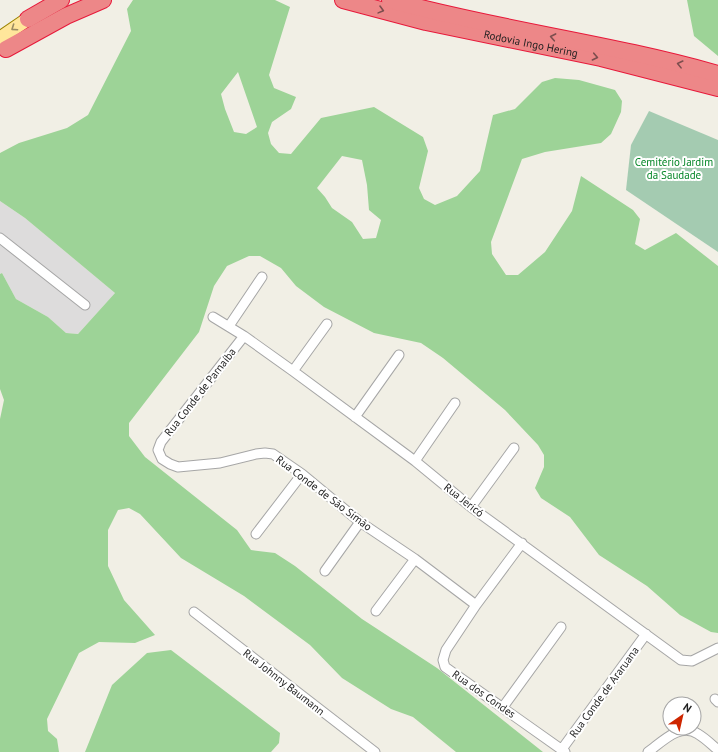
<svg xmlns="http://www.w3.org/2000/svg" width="718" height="752" font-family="'PT Sans',sans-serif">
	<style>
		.residential { fill: #dddcdc }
		.forest { fill: #9dd397; fill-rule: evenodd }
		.cemetery { fill: #a4cbb1 }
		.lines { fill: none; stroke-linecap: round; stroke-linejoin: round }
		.minor-casing { stroke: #a6a6a6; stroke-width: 11 }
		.primary-casing { stroke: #9a8300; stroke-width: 15 }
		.motorway-casing { stroke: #e7193a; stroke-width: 18 }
		.minor { stroke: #fff; stroke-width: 9 }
		.primary { stroke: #ffe69b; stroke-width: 13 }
		.motorway { stroke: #ed8788; stroke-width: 16 }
		.oneway { stroke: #7c4e4e }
		.oneway2 { stroke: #9a8c63 }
		.labels { text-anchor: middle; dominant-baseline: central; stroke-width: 4; stroke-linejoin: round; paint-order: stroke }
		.street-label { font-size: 11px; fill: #1f1f1f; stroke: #fff }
		.park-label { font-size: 11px; fill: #048627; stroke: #fff }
	</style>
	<rect width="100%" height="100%" fill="#f1efe5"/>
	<path class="residential" d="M0,201L25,218L115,293L78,334L66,333L48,317L16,299L2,273L0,274Z"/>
	<path class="forest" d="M133,0H275L290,7L269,75L274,88L296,97L291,109L272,122L268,133L271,144L279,153L291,154L321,118L374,107L423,137L428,151L419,188L424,199L435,205L457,196L480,171L493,115L515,109L542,82L555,78L579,80L615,90L622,101L621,112L611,134L601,143L545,152L522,159L491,242L492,254L506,275H518L545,252L572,211L581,176L633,210L640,219L635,244L645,250L676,233L718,266V633L711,632L680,615L647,586L599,555L570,517L541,498L535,488L544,467V455L538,445L505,410L443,358L421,343L374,333L324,307L296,286L281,268L260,256H249L227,266L214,286L199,332L129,423V436L145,457L237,530L251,550L275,553L295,566L362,619L437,668L543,752H456L413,717L391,709L342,678L310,645L244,596L181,558L140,514L129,508L118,510L108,530V566L124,600L155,635L135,643L99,642L79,653L47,719L48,731L57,739L59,752H0V419L4,400L0,389V274L2,273L16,299L48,317L66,333L78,334L115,293L25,218L0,201V153L19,143L67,128L88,115L131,31L127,9ZM238,72L257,127L246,134L234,132L225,109L221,94ZM342,156L362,160L367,185L369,210L381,220L376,238L363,239L352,222L332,208L325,197L317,188Z
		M687,0H718V56L694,36Z
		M171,650L280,733L279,743L271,752H85L112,685L147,653Z"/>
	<path class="cemetery" d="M649,111L718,140V252L626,190L631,145Z"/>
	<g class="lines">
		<defs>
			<path id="minor" d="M0,238L85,305
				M213,317L244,336L293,371L415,461L471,507L681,660L692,661L718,648
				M229,326L262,277
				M244,336L161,442L158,450L162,459L170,464L178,467L220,463L256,454L265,453L273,454L302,474L360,522L415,559L476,605
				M293,371L327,324
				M355,417L399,355
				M415,461L455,403
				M471,507L514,448
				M256,534L302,474
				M522,543L476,605L446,650L443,660L445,667L565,752
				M325,571L360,522
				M376,611L415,559
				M194,612L375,752
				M715,699L718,702
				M503,707L561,627
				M562,749L646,634
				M648,752C662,742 680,722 698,734C705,738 712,745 718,750"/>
			<path id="primary" d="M0,38L28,19"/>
			<g id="motorway">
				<path id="s1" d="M343,0L426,22L601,58L718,88"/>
				<path d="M390,0C498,30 610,43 718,74"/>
				<path d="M28,19L61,0"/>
				<path d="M6,49L66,16L103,0"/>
			</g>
		</defs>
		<use href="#minor" class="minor-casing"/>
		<use href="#primary" class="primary-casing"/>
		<use href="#motorway" class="motorway-casing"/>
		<use href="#minor" class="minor"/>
		<use href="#primary" class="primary"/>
		<use href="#motorway" class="motorway"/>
	</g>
	<defs><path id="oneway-chevron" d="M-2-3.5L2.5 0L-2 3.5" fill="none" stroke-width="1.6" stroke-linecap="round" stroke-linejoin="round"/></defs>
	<g class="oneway">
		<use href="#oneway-chevron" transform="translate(381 10) rotate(15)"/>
		<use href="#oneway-chevron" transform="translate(553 37) rotate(-169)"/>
		<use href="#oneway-chevron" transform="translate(595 57) rotate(12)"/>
		<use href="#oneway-chevron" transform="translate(680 64) rotate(-166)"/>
	</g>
	<use class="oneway2" href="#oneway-chevron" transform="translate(14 28) rotate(146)"/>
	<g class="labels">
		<g class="street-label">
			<text stroke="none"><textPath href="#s1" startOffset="193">Rodovia Ingo Hering</textPath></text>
			<text transform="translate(200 392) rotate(-52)">Rua Conde de Parnaíba</text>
			<text transform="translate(324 493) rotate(37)">Rua Conde de São Simão</text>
			<text transform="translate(464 500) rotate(38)">Rua Jericó</text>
			<text transform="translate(284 682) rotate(38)">Rua Johnny Baumann</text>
			<text transform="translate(604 692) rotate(-54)">Rua Conde de Araruana</text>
			<text transform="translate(484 694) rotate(35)">Rua dos Condes</text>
		</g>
		<g class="park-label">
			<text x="674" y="162">Cemitério Jardim<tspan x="674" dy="13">da Saudade</tspan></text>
		</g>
	</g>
	<g transform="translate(682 716) rotate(34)"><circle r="19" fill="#ffffff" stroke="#a5a5a5"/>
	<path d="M0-3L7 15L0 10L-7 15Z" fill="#ce2600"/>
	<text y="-6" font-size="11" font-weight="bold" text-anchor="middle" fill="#1f1f1f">N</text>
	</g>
</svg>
